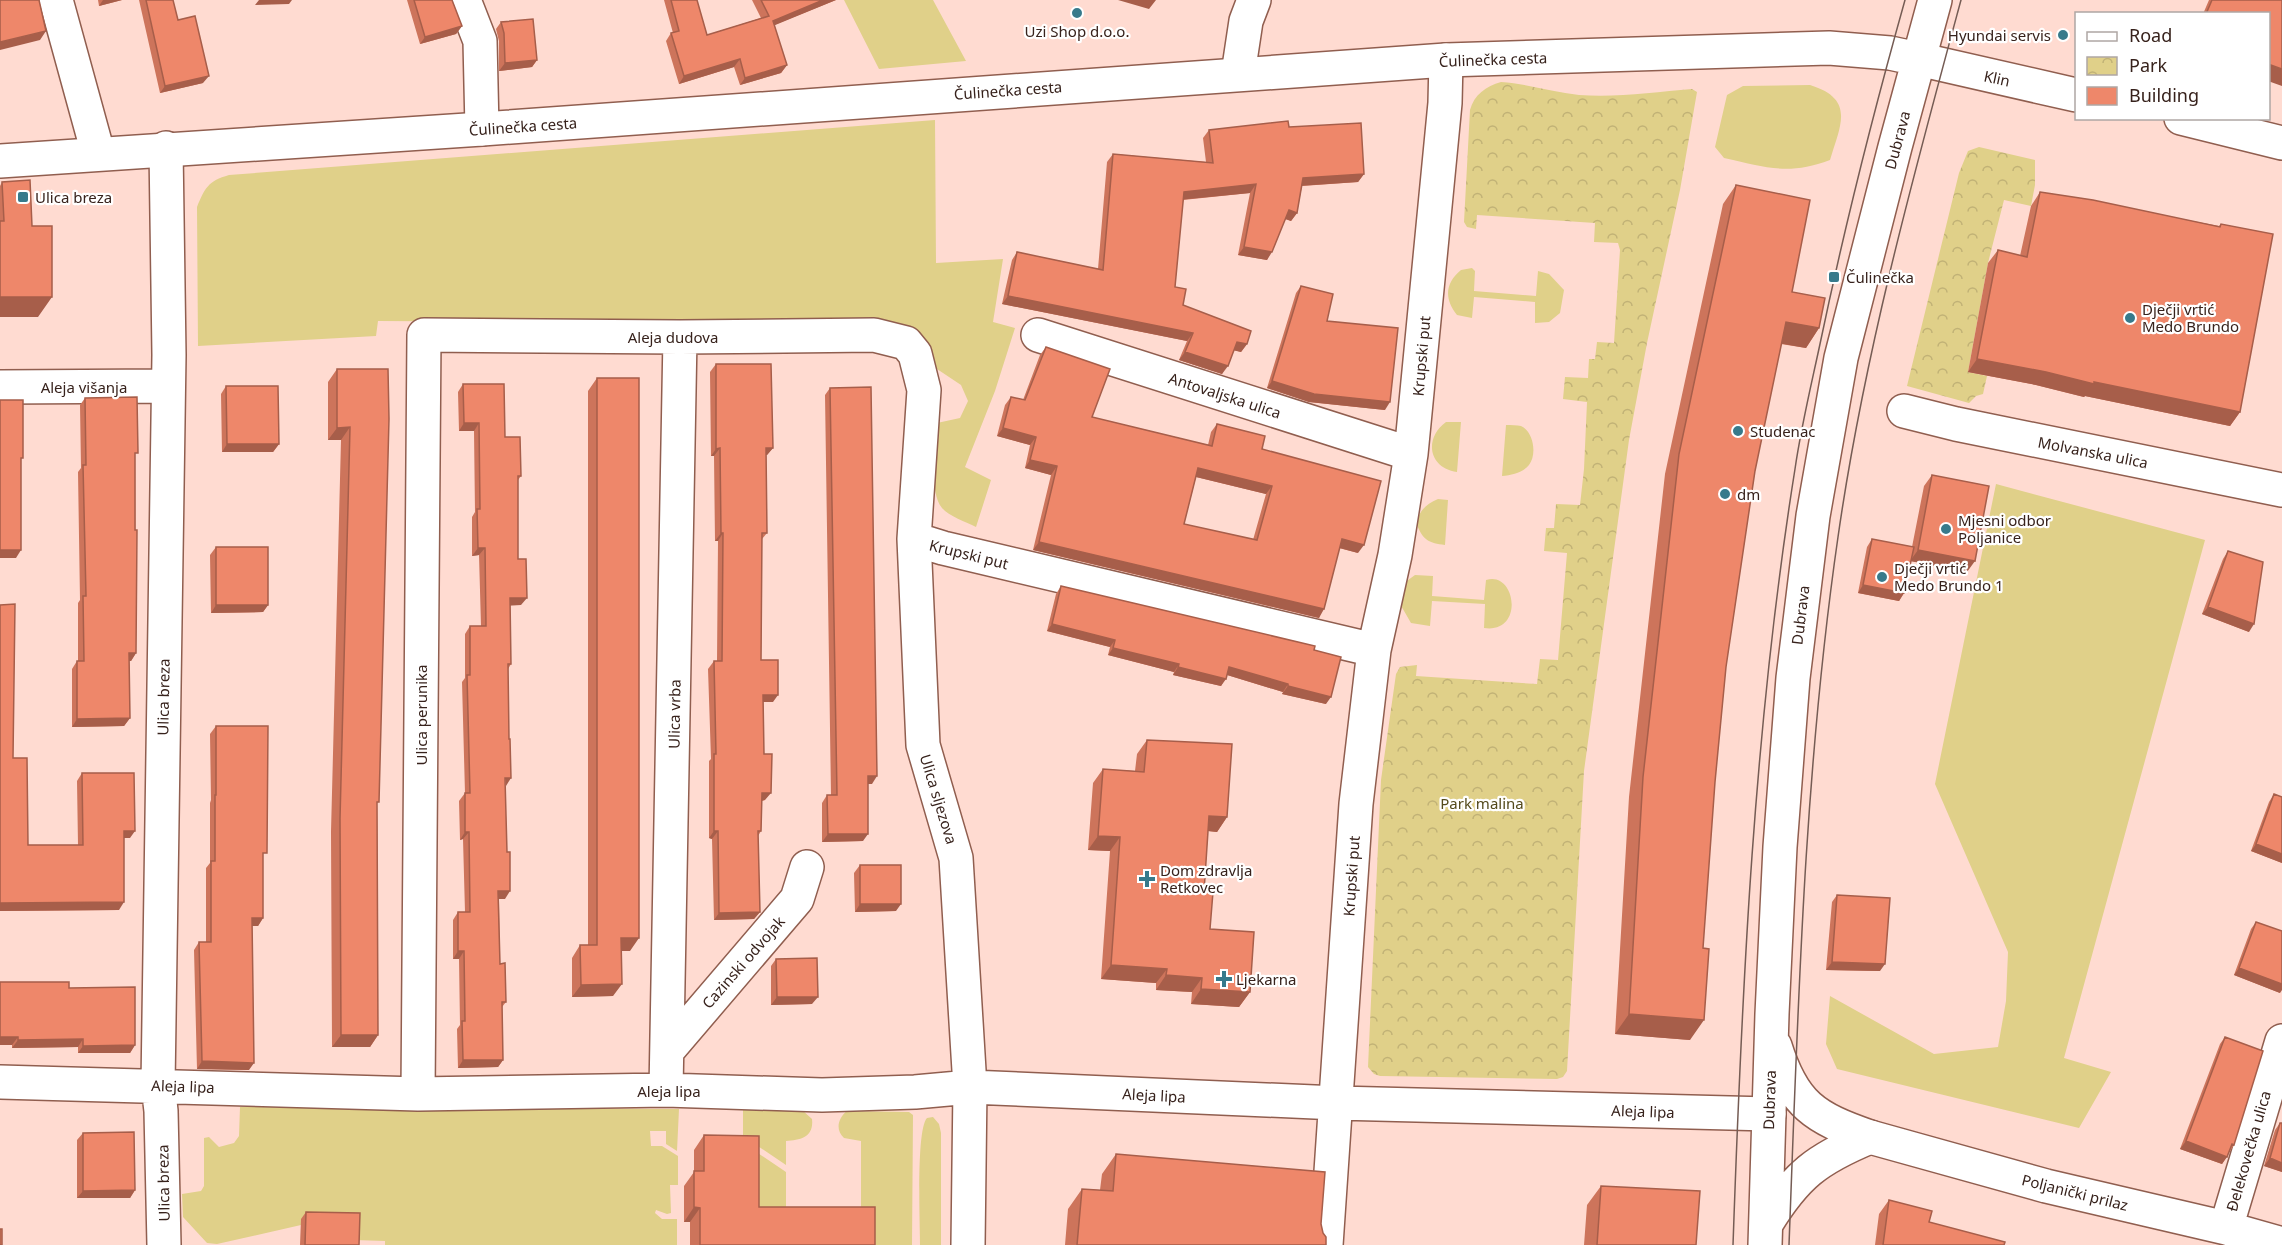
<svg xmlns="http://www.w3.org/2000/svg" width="2282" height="1245" font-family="'Noto Sans',sans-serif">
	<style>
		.grass { fill: #e0d089 }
		.park { fill: url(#park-crowns) }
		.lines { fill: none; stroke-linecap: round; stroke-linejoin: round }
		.minor-casing { stroke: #905e4f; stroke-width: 36 }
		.major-casing { stroke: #905e4f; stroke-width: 36 }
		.minor { stroke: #fff; stroke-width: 33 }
		.major { stroke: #fff; stroke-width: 33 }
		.tram { stroke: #755c54; stroke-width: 1.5 }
		.wall { fill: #cd745b; fill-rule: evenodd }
		.shaded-wall { fill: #a75e4a }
		.building { fill: #ee876a; stroke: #a75e4a; stroke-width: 1.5; fill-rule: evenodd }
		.poi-dot { fill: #377a8b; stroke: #fff; stroke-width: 2 }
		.labels { text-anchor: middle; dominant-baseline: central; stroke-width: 4.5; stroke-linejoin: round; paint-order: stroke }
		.poi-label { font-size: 15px; fill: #37221c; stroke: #fff; text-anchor: start }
		.street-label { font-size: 15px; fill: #37221c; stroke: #fff }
		.park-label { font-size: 15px; fill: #544a1c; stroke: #fff }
	</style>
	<defs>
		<pattern id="park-crowns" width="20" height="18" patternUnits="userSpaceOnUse" patternTransform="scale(1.5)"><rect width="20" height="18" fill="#e0d089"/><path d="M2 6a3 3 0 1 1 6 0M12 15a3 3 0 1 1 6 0" fill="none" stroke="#c1b276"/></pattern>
	</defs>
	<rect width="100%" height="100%" fill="#ffdbd1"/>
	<path class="grass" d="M844,0H933L966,61L879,69Z
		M1810,85C1855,99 1841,124 1830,160C1788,176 1765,167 1724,158L1715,147L1727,95L1743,86Z
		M935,120L936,263L1003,259L993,322L1015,328L995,391L965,467L991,480L976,527C966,522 949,516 942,508C928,490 935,445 937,423L960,418L968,401L961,385L934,367L838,324L378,321L376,336L198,346L197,207C205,188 208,181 229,175Z
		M1472,268L1475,271L1474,291L1536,296L1538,271L1549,274L1564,290L1560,313L1549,322L1535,323V302L1474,297L1472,318L1457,315C1444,299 1445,283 1461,270Z
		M1446,422H1461L1457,472C1428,468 1424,438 1446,422Z
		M1506,425C1511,425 1517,425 1521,426C1534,432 1537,455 1529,465C1522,473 1512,475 1502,476Z
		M1996,484L2205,540L2064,1058L2111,1072L2079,1128L1837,1069L1826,1044L1830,996L1934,1054L1998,1047L2006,1001L2008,952L1935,784Z
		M1438,499L1448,500L1445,545C1429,543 1423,540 1417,525C1418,511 1426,504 1438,499Z
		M1415,575L1433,576L1432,596L1484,600L1486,580C1516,570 1525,634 1484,628L1485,604L1432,601L1430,626L1411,623L1400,604L1404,583Z
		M240,1107L679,1109L677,1151L666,1144V1131H650L651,1146H662L678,1156V1185H670L671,1213L667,1214L656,1210L655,1213L662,1219H677V1245H385V1241L354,1240L301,1219V1225L217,1244L207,1243L183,1217L182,1194L201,1191L204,1186V1138L209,1137L219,1147L234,1143L239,1136Z
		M743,1110H802L812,1119C814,1137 801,1140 786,1141V1165L743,1136Z
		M847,1111L909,1112L913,1115L912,1245H865L861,1221V1141L844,1138C835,1130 838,1118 847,1111Z
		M933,1117L939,1124L941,1133V1245H920C920,1223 916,1130 927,1118Z
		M749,1147L786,1172V1221H749Z"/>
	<path class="park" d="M1501,82C1528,84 1553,92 1579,95C1616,98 1655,92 1692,89L1697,92L1680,190L1647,343L1629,440L1584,771L1567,1071L1563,1077L1557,1079L1380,1076L1374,1074L1368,1067L1381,780L1396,674L1400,667L1417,665L1416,676L1537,684L1540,659L1558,660L1567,553L1544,551L1546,528H1554L1556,504L1580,505L1584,469L1587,402L1563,399L1565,377L1588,378L1589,359H1595L1597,342L1614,343L1620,250L1618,243L1594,242L1595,223L1477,215L1476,229L1467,227L1464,222L1470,110C1474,95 1486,86 1501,82Z
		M1979,147L2035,160V185L2031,206L2004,200L1988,263L1968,372L1987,376L1983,394L1976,396L1969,403L1907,386L1959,173L1968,151Z"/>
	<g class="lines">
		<defs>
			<path id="minor" d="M56,0L98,153
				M464,0L480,41L482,129
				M1918,59L2076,95
				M1238,74L1246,21L1254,0
				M2181,118L2282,143
				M1038,335L1411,454
				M0,387L168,386
				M1904,411L1956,424L2282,490
				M914,539L943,548L1374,650
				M668,1050L797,899L807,867
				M0,1082L418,1094L666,1090L822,1095L915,1092L970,1087L1337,1103L1769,1114
				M666,1090L680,337
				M418,1094L424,335L680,337L874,335L906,343L915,354L924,390L914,539L923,745L956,858L970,1087L968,1245
				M1870,1137L2046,1186L2226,1228L2282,1244
				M2226,1228L2282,1041
				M164,1245L161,1111L158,1085L169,355L166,148
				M1326,1245L1356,804L1374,650L1395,555L1411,454L1445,103L1446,60"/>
			<path id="major" d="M0,161L482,129L1446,60L1829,48L1890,53L1918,59
				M1775,1046C1793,1105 1815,1118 1870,1137
				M1766,1224C1796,1175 1817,1159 1870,1137
				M1765,1245L1772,1014L1780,847L1793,678L1813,516L1841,358L1895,147L1935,0"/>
		</defs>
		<use href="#minor" class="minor-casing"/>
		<use href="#major" class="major-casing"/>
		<use href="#minor" class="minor"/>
		<use href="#major" class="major"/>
		<path class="tram" d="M1733,1245C1742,986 1754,725 1795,469C1801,427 1811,386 1820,344C1844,229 1873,114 1905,0
			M1789,1245C1798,1009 1804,772 1838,537C1864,355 1913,177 1961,0"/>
	</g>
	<path class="wall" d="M98,0H122L99,6Z
		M139,0H173L178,20L203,83L160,93Z
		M407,0H452L462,26L456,34L420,44Z
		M664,0H697L707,35L761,18L752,0H836L774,25L787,65L781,73L740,85L734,67L679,84L666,41L671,33H673Z
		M2209,0H2282L2268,14H2203Z
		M501,22L537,60L532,67L499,71V41L496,29Z
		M1289,127L1364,174L1358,182L1302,186L1297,213L1291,221L1285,219L1267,260L1238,255L1250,193L1183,200L1175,287L1183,305L1247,344L1241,352L1234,350L1222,374L1179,360L1187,341L1002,304L1012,260L1017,252L1098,269L1107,162L1113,154L1206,162L1203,138L1209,130Z
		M2,182L38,317H0V186Z
		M1736,185L1792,292L1819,328L1806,348L1781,344L1755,471L1726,667L1690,1040L1615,1034L1629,797L1665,474L1723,204Z
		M2040,192L2219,226L2221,224L2240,412L2230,426L2085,396L2084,397L2036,385L1968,372L1988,263L1998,250L2020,256L2031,206Z
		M1301,286L1327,321L1385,410L1309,402L1267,388L1296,293Z
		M1046,347L1092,417L1208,445L1211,432L1217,424L1262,449L1358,553L1339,548L1319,618L1033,550L1051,475L1025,468L1030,445L997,436L1005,405L1011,397L1023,400L1040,355ZM1196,477L1266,494L1253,540L1184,524Z
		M716,364L773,448L767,455H766L767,533L762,539L761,660L773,702H763L765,800L762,801L761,831L758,836L760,912L754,919L714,920L712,839L709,838V761L711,759L708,669L714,661H717L718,541H715L714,456H711L710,372Z
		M337,369H388L377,805L378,1035L370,1047H332L331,832L341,440H328V382Z
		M597,378L630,951H621L613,996L572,997V958L580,945H588V391Z
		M463,384L505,437L521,476L518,480V559L521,605H510L511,664L508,669L505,786V899H499L500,964L506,1002L502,1007L503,1060L498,1067L458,1068L457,1029L460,1025L459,959H453V920L458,912H465L463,839L460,840L459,801L465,793L462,682L465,678V634L470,626H481L479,555L472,556V517L475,512L474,431H459L458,392Z
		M226,386L279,444L273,452H222L221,394Z
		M830,388L872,784H868L863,841L822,842V803L827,795H831L825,395Z
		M85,398L135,456L136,653L131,661H129L130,718L124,726L72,727V669L77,661H78V603L80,600L78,472L81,468L80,405Z
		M1932,475L1967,572L1911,561L1904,593L1899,601L1858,593L1867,547L1872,539L1912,547L1924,486Z
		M216,547L268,605L263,612L211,613L210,555Z
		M2228,551L2249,632L2202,614L2223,559Z
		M1061,586L1314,650L1326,704L1282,694L1283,692L1227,675L1221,686L1173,675L1174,672L1108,655L1110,647L1047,631L1056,594Z
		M216,726L263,859V918L258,926H252L249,1070L197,1069L194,950L199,942H206V868L210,863V803L211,800L210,734Z
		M1147,740L1227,817L1217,832L1208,831L1204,892L1210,929L1250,992L1239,1007L1191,1004L1192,992L1156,990V983L1101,979L1110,851L1088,850L1093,783L1103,769L1135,771L1137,754Z
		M13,758L28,845H78L77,781L82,773L130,838H124L119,910L0,911Z
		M2274,794L2282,797V863L2251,851L2269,802Z
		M860,865L896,911L855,912L854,873Z
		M1837,895L1880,971L1826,970L1832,902Z
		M2256,922L2280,993L2234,975L2251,929Z
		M776,959L812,1004L771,1005V966Z
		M0,982L69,988L135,1045L130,1053H78V1047L12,1048V1045H0Z
		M2225,1037L2234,1145L2222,1164L2180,1149L2220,1044Z
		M2280,1123H2282V1172L2264,1166L2275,1130Z
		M83,1133L135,1190L130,1198H77V1140Z
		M704,1135L759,1207L875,1245H690V1222H684V1186L694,1172V1150Z
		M1116,1154L1321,1224L1326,1245H1065L1068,1209L1082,1189L1100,1190L1102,1174Z
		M1601,1186L1696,1245H1584L1587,1205Z
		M1889,1200L1929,1222L2004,1245H1875L1879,1214Z
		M306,1212L359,1245H300L301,1219Z"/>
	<path class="shaded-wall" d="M103,0H122L99,6Z
		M259,0H292L289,4L255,5Z
		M823,0H836L768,28L773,21Z
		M1118,0H1156L1149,9Z
		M462,26L456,34L420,44L425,37Z
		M46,31L40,40L0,50V42Z
		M740,59L734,67L679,84L684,76Z
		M537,60L532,67L499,71L505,63Z
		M2268,64L2282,69V86L2268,81Z
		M787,65L781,73L740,85L745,78Z
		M209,76L203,83L160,93L165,86Z
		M1364,174L1358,182L1298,186L1303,178Z
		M1256,184L1250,193L1178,200L1184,192Z
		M1289,210L1297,213L1291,221L1283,218Z
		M1244,247L1272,252L1267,260L1238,255Z
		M1008,296L1193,333L1187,341L1002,304Z
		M0,297H52L38,317H0Z
		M1786,322L1819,328L1806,348L1772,342Z
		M1237,342L1247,344L1241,352L1232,350Z
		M1185,352L1228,366L1222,374L1179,360Z
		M1977,359L2046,372L2240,412L2230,426L2085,396L2084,397L2036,385L1968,372Z
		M1272,381L1390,402L1385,410L1309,402L1267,388Z
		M464,423H479L474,431H459Z
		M350,427L341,440H328L337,428Z
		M1003,428L1036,437L1030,445L997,436Z
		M227,444H279L273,452H222Z
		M720,448L714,456H711L716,449Z
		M766,448H773L767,455H761Z
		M1030,460L1057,466L1051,475L1025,468Z
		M1198,468L1272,486L1266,494L1192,476Z
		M721,533H723L718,541H715Z
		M1342,539L1364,545L1358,553L1336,547Z
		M1039,542L1324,609L1319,618L1033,550Z
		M478,548H485L479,555L472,556Z
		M0,550H21L16,558H0Z
		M1918,550L1975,561L1967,572L1910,561Z
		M1863,585L1904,593L1899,601L1858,593Z
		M510,598H527L521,605L504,606Z
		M216,605H268L263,612L211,613Z
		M2208,607L2254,624L2249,632L2202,614Z
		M1052,624L1115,640L1110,647L1047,631Z
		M1113,648L1179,664L1174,672L1108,655Z
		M129,653H136L131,661H124Z
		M1178,667L1226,679L1221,686L1173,675Z
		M1229,667L1288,684L1283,692L1224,674Z
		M1288,686L1331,697L1326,704L1282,694Z
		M763,695H778L773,702H758Z
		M130,718L124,726L72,727L77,719Z
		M868,776H877L872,784H862Z
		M505,778H511L506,786Z
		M762,793H771L765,800L757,801Z
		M1209,816L1227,817L1217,832L1199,830Z
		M124,831H135L130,838H119Z
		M714,831H718L712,839L709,838Z
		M465,832H469L463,839L460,840Z
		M828,834H868L863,841L822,842Z
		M1098,836L1120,837L1110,851L1088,850Z
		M2256,844L2282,854V863L2251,851Z
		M498,891H510L505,899H493Z
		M124,902L119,910L0,911V903Z
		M860,904H901L896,911L855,912Z
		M760,912L754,919L714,920L719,913Z
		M252,918H263L258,926H246Z
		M621,938H639L630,951H612Z
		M458,951H464L459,959H453Z
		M1832,962L1885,964L1880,971L1826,970Z
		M1111,965L1167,969L1156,983L1101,979Z
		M2239,968L2282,984V990L2280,993L2234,975Z
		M1166,975L1202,978L1192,992L1156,990Z
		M622,984L613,996L572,997L581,985Z
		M1201,989L1250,992L1239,1007L1191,1004Z
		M777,997H818L812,1004L771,1005Z
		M1629,1014L1704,1020L1690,1040L1615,1034Z
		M341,1035H378L370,1047H332Z
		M0,1037H18L12,1045H0Z
		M83,1039L78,1047L12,1048L18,1040Z
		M135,1045L130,1053H78L83,1046Z
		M463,1060H503L498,1067L458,1068Z
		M202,1061L254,1063L249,1070L197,1069Z
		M2186,1141L2227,1157L2222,1164L2180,1149Z
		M2270,1158L2282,1163V1172L2264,1166Z
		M135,1190L130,1198H77L83,1191Z
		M694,1207L700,1208L690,1222H684Z"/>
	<path class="building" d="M0,0H39L46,31L0,42Z
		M146,0H173L178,20L195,16L209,76L165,86Z
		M414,0H452L462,26L425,37Z
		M671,0H697L707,35L769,16L761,0H823L773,21L787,65L745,78L740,59L684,76L671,33L679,31Z
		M2212,0H2282V69L2268,64V14H2206Z
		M533,19L537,60L505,63L504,33L501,22Z
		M1288,121L1289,127L1361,123L1364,174L1303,178L1297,213L1289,210L1272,252L1244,247L1256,184L1184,192L1175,287L1186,289L1183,305L1251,331L1247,344L1237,342L1228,366L1185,352L1193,333L1008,296L1017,252L1103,270L1113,154L1213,163L1209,130Z
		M30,180L32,226H52V297H0V221H4L2,182Z
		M1736,185L1810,200L1792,292L1825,298L1819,328L1786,322L1755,471L1726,667L1715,782L1703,948L1709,949L1704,1020L1629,1014L1643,777L1679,454Z
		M2040,192L2093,200L2220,227L2221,224L2273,234L2240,412L2094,382V384L2046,372L1977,359L1998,250L2027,257Z
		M1301,286L1333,294L1327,321L1398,328L1390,402L1314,394L1272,381Z
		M1046,347L1110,369L1092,417L1212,446L1217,424L1265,436L1262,449L1381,481L1364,545L1342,539L1324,609L1039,542L1057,466L1030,460L1036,437L1003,428L1011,397L1025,400ZM1198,468L1272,486L1257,540L1184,524Z
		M716,364H771L773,448H766L767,533H762L761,660H778V695H763L764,754H772L771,793H762L761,831H758L760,912L719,913L718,831H714V754H716L714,661H722L723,533H721L720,448L716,449Z
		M337,369H388L389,419L379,802H377L378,1035H341L340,819L350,427L337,428Z
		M597,378H639V938H621L622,984L581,985L580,945H597Z
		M463,384H504L505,437H520L521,476H518V559H526L527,598H510L511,664H508L509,739H510L511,778H505L507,852H510V891H498L500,964L505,963L506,1002H502L503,1060H463L462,1021H465L464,951H458V912H470L469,832H465V793H470L467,675H470V626H486L485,548H478L477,509H480L479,423H464Z
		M226,386H278L279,444H227Z
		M871,387L877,776H868V834H828L827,795H837L830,388Z
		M137,397L138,453H135V530H137L136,653H129L130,718L77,719V661H84L83,596H86L83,465H86L85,398Z
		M0,400H23V458H21V550H0Z
		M1932,475L1989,486L1975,561L1918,550Z
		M1872,539L1914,547L1904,593L1863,585Z
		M216,547H268V605H216Z
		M2228,551L2263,562L2254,624L2208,607Z
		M1061,586L1315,646L1314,650L1341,657L1331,697L1288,686V684L1229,667L1226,679L1178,667L1179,664L1113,648L1115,640L1052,624Z
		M15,604L13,758H27L28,845H83L82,773H134L135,831H124V902L0,903V605Z
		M216,726H268L267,853H263V918H252L254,1063L202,1061L199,942H211V861H215V795H216Z
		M1147,740L1232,744L1227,817L1209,816L1204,892H1213L1210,929L1254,932L1250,992L1201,989L1202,978L1166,975L1167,969L1111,965L1120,837L1098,836L1103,769L1144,772Z
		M2274,794L2282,797V854L2256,844Z
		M860,865H901V904H860Z
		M1837,895L1890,898L1885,964L1832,962Z
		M2256,922L2282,931V984L2239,968Z
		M817,958L818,997H777L776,959Z
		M0,982H69V988L135,987V1045L83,1046V1039L18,1040V1037H0Z
		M2225,1037L2263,1051L2234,1145L2232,1144L2227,1157L2186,1141Z
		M2280,1123H2282V1163L2270,1158Z
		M134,1132L135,1190L83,1191V1133Z
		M704,1135L759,1136V1207H875V1245H700V1208L694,1207V1171H704Z
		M1116,1154L1325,1172L1321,1224L1323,1233L1326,1237V1245H1077L1082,1189L1113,1191Z
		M1601,1186L1700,1191L1696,1245H1597Z
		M1889,1200L1932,1211L1929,1222L2005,1242L2004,1245H1883Z
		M306,1212L360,1213L359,1245H305Z
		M0,1229H2V1245H0Z"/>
	<g class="poi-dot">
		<circle cx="1077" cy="13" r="6"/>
		<circle cx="2063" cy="35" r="6"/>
		<rect x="17" y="191" width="12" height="12" rx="3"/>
		<rect x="1828" y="271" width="12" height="12" rx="3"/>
		<circle cx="2130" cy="318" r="6"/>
		<circle cx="1738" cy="431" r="6"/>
		<circle cx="1725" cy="494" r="6"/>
		<circle cx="1946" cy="529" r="6"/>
		<circle cx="1882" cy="577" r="6"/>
		<path d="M1144 870h6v6h6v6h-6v6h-6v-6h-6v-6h6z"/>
		<path d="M1221 970h6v6h6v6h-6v6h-6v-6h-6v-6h6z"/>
	</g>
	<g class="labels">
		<g class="poi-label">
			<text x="1077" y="31" text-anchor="middle">Uzi Shop d.o.o.</text>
			<text x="2051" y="35" text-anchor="end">Hyundai servis</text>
			<text x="35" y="197">Ulica breza</text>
			<text x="1846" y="277">Čulinečka</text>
			<text x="2142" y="309">Dječji vrtić<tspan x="2142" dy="17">Medo Brundo</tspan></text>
			<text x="1750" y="431">Studenac</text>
			<text x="1737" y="494">dm</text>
			<text x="1958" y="520">Mjesni odbor<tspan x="1958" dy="17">Poljanice</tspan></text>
			<text x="1894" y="568">Dječji vrtić<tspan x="1894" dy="17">Medo Brundo 1</tspan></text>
			<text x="1160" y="870">Dom zdravlja<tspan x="1160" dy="17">Retkovec</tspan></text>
			<text x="1236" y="979">Ljekarna</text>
		</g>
		<g class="street-label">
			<text transform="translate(1493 59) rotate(-2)">Čulinečka cesta</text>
			<text transform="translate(1997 78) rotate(12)">Klin</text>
			<text transform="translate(1008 90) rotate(-4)">Čulinečka cesta</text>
			<text transform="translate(523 126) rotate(-4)">Čulinečka cesta</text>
			<text transform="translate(1897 140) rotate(-75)">Dubrava</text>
			<text x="673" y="337">Aleja dudova</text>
			<text transform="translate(1421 356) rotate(-85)">Krupski put</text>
			<text x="84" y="387">Aleja višanja</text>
			<text transform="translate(1225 395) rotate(18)">Antovaljska ulica</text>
			<text transform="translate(2093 452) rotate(11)">Molvanska ulica</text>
			<text transform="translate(969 554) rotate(14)">Krupski put</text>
			<text transform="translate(1800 615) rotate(-83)">Dubrava</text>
			<text transform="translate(163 697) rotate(-89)">Ulica breza</text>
			<text transform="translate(674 714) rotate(-89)">Ulica vrba</text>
			<text transform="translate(421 715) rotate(-90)">Ulica perunika</text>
			<text transform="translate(939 799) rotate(73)">Ulica sljezova</text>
			<text transform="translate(1351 876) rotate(-86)">Krupski put</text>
			<text transform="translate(743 962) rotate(-49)">Cazinski odvojak</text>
			<text transform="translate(183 1086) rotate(2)">Aleja lipa</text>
			<text x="669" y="1091">Aleja lipa</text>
			<text transform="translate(1154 1095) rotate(3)">Aleja lipa</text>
			<text transform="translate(1769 1100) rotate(-88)">Dubrava</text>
			<text transform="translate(1643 1111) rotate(2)">Aleja lipa</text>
			<text transform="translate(2248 1151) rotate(-74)">Đelekovečka ulica</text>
			<text transform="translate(163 1183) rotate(-91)">Ulica breza</text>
			<text transform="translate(2075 1192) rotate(14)">Poljanički prilaz</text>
		</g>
		<g class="park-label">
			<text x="1482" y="803">Park malina</text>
		</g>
	</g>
	<rect x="2075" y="12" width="195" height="108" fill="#ffffff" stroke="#afa7a4" stroke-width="1.5"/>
	<rect x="2087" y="32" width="30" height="9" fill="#ffffff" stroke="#afa7a4" stroke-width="1.5"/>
	<text x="2129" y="42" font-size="18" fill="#37221c">Road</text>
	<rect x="2087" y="57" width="30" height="18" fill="url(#park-crowns)" stroke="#afa7a4" stroke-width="1.5"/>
	<text x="2129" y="72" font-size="18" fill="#37221c">Park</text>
	<rect x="2087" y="87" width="30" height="18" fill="#ee876a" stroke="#afa7a4" stroke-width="1.5"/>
	<text x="2129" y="102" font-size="18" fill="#37221c">Building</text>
</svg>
